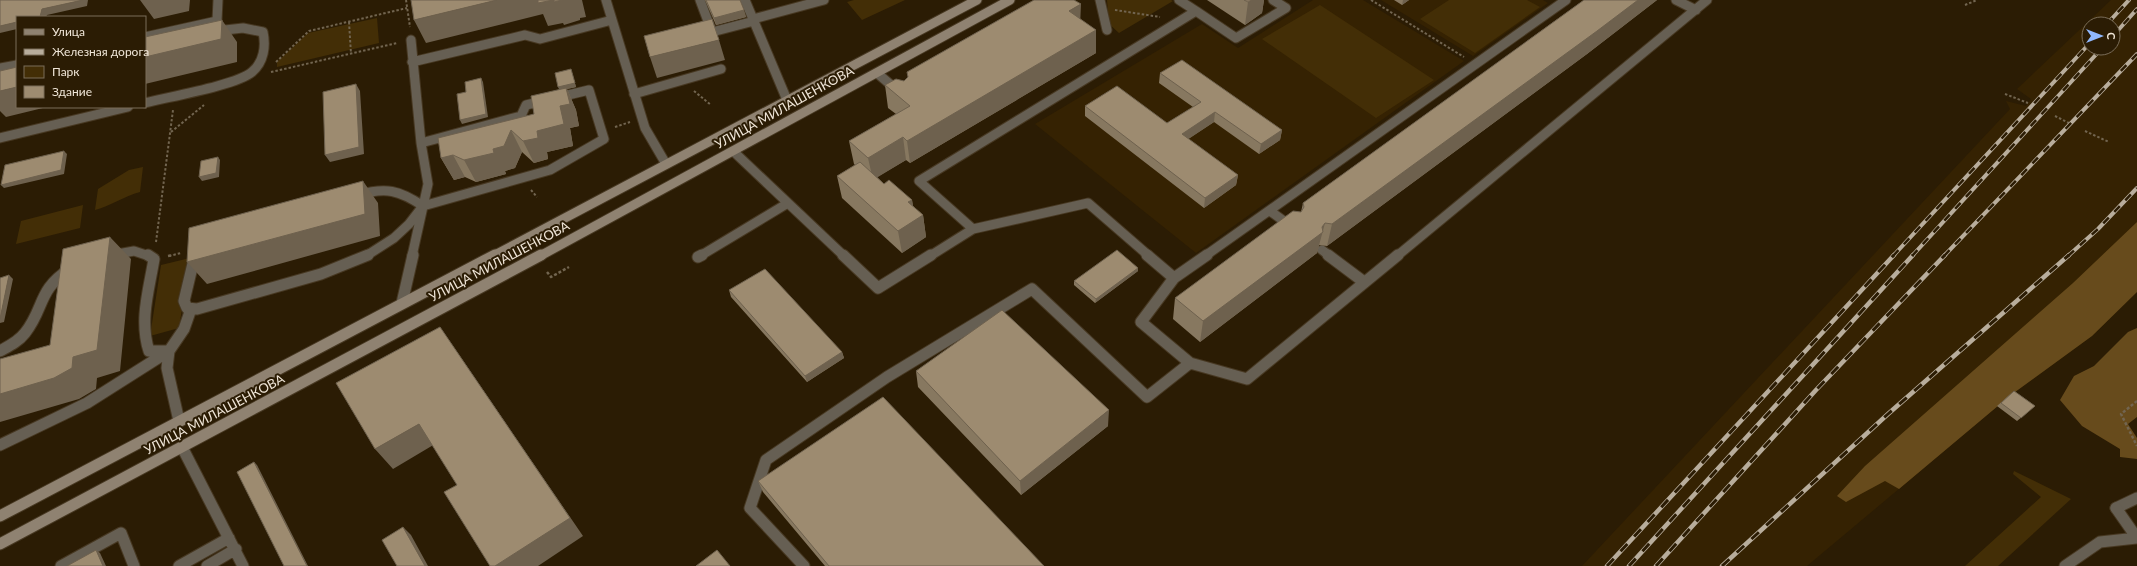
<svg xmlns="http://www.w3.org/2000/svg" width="2137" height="566" font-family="Lato,sans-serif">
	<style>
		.built { fill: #352202; fill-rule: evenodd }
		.green { fill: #432e06 }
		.forest { fill: #674b1c }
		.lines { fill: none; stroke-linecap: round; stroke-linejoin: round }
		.service-far1-casing { stroke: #473822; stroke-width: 11 }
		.service-casing { stroke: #473822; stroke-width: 13 }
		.minor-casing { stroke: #473822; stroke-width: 13 }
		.secondary-far1-casing { stroke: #473822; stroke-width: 11 }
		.secondary-casing { stroke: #473822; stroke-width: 13 }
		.path-far1 { stroke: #726550; stroke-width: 2; stroke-dasharray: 2.5 2; stroke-linecap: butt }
		.path { stroke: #726550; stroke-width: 2.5; stroke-dasharray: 3 2; stroke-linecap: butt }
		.service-far1 { stroke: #665f53; stroke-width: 9 }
		.service { stroke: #665f53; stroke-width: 11 }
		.minor { stroke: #665f53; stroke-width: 11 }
		.secondary-far1 { stroke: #8f8271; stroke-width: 9 }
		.secondary { stroke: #8f8271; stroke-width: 11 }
		.rail-far1-casing { stroke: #b8ad9c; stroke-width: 4 }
		.rail-casing { stroke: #b8ad9c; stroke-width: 4.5 }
		.rail-far1 { stroke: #2b1c04; stroke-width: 2.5; stroke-dasharray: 8; stroke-linecap: butt }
		.rail { stroke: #2b1c04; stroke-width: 3; stroke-dasharray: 10; stroke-linecap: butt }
		.wall { fill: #877860 }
		.shaded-wall { fill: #6e614e }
		.building { fill: #9d8b70; stroke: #6e614e }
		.labels { text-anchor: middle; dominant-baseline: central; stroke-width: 4; stroke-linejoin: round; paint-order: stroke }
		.street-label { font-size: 13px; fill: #f0e6d8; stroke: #2b1c04 }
	</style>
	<rect width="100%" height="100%" fill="#2b1c04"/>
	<path class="built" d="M1313,0H1363L1464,61L1196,253L1035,124L1202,24L1238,48Z
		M1381,0H1543L1548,3L1473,56Z
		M2111,0H2137V292L2092,336L2011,395L1807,566H1582L2010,109L2006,101L2026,106L2031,99L2017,89ZM2089,24H2113V48H2089Z"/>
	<path class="green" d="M854,0H905L862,20L847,2Z
		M1107,0H1171L1173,1L1119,33L1109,24Z
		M1449,0H1527L1540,7L1475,53L1420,19Z
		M1320,5L1434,80L1376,118L1262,39Z
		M377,18L379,43L277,67V62L308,33Z
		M143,167L140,192C124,196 111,206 95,210L98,189L129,170Z
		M83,205L80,228L16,244L21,221Z
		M190,258L179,328L150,336L161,265Z
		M2014,471L2071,499L1998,566H1965L2041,497L2013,474Z"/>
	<path class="forest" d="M2137,222V292L2092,336L2011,395L1899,489L1885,481L1846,502L1837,496L1865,466L2073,283Z
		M2137,328V417L2128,424L2137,438V459L2120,457V449L2082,426L2060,400L2074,376L2094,366L2128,332Z"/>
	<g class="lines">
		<defs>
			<path id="service-far1" d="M606,0L645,128L666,164
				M700,0L712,32L754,21
				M745,0L787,100
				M1100,0L1107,30
				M1676,0L1696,10
				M1196,11L1236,38L1286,8L1273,0
				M753,19L824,0
				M145,37L217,21L218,0
				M411,40L421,143L428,184L412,256
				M412,62L525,35L540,39L612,20
				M0,68L17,65
				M877,73L898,91
				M634,94L721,69
				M145,103C168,97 237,85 252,72C264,62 266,46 263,32L243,28L216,31
				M0,138L128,107
				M733,151L844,256
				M358,195C386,187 399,190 423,206
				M1270,211L1292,227
				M973,229L919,181L1196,11L1179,0
				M1322,250L1330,256
				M112,255L134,251L149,256
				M366,256L394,238L409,224L423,206L550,170L604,139L589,90L526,105L521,116L421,143
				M700,256L788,203
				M930,256L973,229L1088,203L1149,256
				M1205,256L1566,0
				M1397,256L1707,0"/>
			<path id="service" d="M148,255L154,259C149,290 139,320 149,351H169
				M195,255L184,301L187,308L197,309L321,274L368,255
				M843,255L878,288L931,255
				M1147,255L1174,278L1141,322L1190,363L1247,379L1398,255
				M1328,255L1364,282
				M698,257L702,255
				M1174,278L1207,255
				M402,303L413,255
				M0,351C9,346 18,342 25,333C45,308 37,290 70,269
				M179,421L167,368L169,351L184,329L191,309
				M0,445L87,403L169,351
				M182,447L243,566
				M2116,508L2137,498
				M61,566L121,533L134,566
				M179,566L229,538
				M207,566L236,549
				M804,566L750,508L766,460L887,377L1032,289L1147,397L1190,363"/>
			<path id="minor" d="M2116,508L2137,538
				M2065,566L2100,542L2137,538"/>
			<path id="secondary-far1" d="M493,256L977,0
				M540,256L1010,0"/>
			<path id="secondary" d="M0,516L495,255
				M0,544L541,255"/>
		</defs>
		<use href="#service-far1" class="service-far1-casing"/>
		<use href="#service" class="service-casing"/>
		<use href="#minor" class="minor-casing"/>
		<use href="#secondary-far1" class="secondary-far1-casing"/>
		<use href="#secondary" class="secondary-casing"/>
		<path class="path-far1" d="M406,0L410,27
			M1371,0L1464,57
			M1965,5L1977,0
			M1115,10L1160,17
			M349,22L351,54
			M276,62L309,31L407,8
			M271,72L397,43
			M694,91L711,105
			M2005,94L2028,103
			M2055,116L2069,123
			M615,127L630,122
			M2085,131L2109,142
			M171,132L204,105
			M531,190L537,197
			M156,242L173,110
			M169,256L181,253"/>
		<path class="path" d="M168,256L173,255
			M547,272L551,277L569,267
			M2137,401L2121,414L2137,446"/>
		<use href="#service-far1" class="service-far1"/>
		<use href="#service" class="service"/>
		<use href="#minor" class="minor"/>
		<use href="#secondary-far1" class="secondary-far1"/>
		<use href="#secondary" class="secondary"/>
		<defs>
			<path id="rail-far1" d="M2107,24L2129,0
				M2113,36L2137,9
				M1893,256L2089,44
				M1912,256L2102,48
				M1944,256L2137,54
				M2068,256L2098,229L2137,188"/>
			<path id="rail" d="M1607,566L1894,255
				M1629,566L1913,255
				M1656,566L1816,390L1945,255
				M1722,566L1888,414L2069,255"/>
		</defs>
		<use href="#rail-far1" class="rail-far1-casing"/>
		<use href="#rail" class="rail-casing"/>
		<use href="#rail-far1" class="rail-far1"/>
		<use href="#rail" class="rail"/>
	</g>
	<path class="wall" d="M705,0H740L746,17L716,25Z
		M1207,0H1264L1262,13L1245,25Z
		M1394,0H1409L1402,5Z
		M1584,0H1657L1587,54L1327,246L1319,245L1317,253L1200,342L1173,319L1175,298L1301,212L1303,203Z
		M1081,20L1096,30V53L910,163L906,160L877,177L884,184L912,200L913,206L923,215L926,237L902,253L842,198L837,176L855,165L854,164L849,141L896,114L888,108L885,85L904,81Z
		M572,73L576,87L567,89L576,110L579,126L570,128L573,146L547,152L548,159L534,163L522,152L515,168L505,171L506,174L476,182L465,177L454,180L441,158L534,114L559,90Z
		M1160,73L1282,130L1280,140L1259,154L1214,122L1188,139L1238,175L1236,185L1204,208L1085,116V106L1167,123L1193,107L1159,83Z
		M1138,268V271L1095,303L1074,285V281Z
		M729,290L842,352L844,358L807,382L731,297Z
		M916,371L1108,426L1021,495L918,387Z
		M2014,391L2035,406L2017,421L1997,406Z
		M758,481L1044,566H825L763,492Z"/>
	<path class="shaded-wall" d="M83,0H88L87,6L47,15L46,17H40L42,9Z
		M140,0H190L189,11L154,19Z
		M497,0H582L586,17L580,18V20L564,25L563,23L548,26L543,14L426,43L414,20Z
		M1252,0H1264L1262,13L1245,25L1248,2Z
		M1403,0H1409L1402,5Z
		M1638,0H1657L1587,54L1327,246L1332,224Z
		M1081,4L1080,27L1069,11Z
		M744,10L746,17L716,25L714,18Z
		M222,20L237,42V62L145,84V57Z
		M17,22V29L0,33V26Z
		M1096,30V53L910,163L907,141Z
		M719,40L725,60L657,78L650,57Z
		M571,69L576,87L567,89L576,110L579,126L570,128L573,146L547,152L548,159L534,163L523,141L537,131L560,106V91L558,87Z
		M481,78L483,82L488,117L462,124L460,120Z
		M356,84L360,91L364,154L330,162L325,155Z
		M17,87V107H47L6,117L0,111V91Z
		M1215,112L1214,122L1181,144L1182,134Z
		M511,130L522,152L515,168L505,171L506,174L476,182L464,160L493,149Z
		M1282,130L1280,140L1259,154L1261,144Z
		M903,137L906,160L873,180L868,158Z
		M64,151L67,154L64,174L4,188L1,185Z
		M453,155L465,177L454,180L441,158Z
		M218,157L220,160L219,177L202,181L199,177Z
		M1238,175L1236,185L1204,208L1205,198Z
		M363,181L378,203L380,236L207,284L187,262Z
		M912,200L915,220L923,215L926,237L902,253L898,231L908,202Z
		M1325,223L1317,253L1200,342L1203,321L1322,227Z
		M110,237L131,259L120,371L97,378L96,389L79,399L0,422V394L73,357Z
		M1138,268V271L1095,303L1096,299Z
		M9,275L13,279L4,322L0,323V319Z
		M440,327L583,536L538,566H495Z
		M842,352L844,358L807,382L805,376Z
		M1109,410L1108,426L1021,495L1020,481Z
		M419,424L435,444L393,469L375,449Z
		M254,462L257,465L308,566H307Z
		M403,527L411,535L428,566H425Z
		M96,550L100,553L106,566H103Z"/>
	<path class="building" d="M0,0H83L42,9L40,17H17V22L0,26Z
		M411,0H497L414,20Z
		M538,0H553L538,3Z
		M554,0H562L554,2Z
		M706,0H740L744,10L714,18Z
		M1034,0H1074L1081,4L1069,11L1096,30L907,141L903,137L868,158L849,141L910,106L885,85L896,79L904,81L908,77L907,72Z
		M1244,0H1252L1248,2Z
		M1584,0H1638L1597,31L1332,224L1325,223L1322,227L1323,232L1203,321L1175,298L1293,211L1301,212L1304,207L1303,203Z
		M712,19L719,40L650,57L644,36Z
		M222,20L221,39L145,57V37Z
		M1182,60L1282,130L1261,144L1215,112L1182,134L1238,175L1205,198L1085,106L1117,86L1167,123L1201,102L1160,73Z
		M17,67V87L0,91V71Z
		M571,69L575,83L558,87L555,73Z
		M481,78L486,114L460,120L457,94L466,92L465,82Z
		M356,84L359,147L325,155L323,92Z
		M566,88L570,104L560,106L564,124L537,131L538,138L523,141L511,130L504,146L493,149L494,153L464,160L453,155L441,158L438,138L534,114L531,96Z
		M64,151L61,170L1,185L5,165Z
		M218,157L216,173L199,177L201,161Z
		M860,162L884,184L889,180L912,200L908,202L923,215L898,231L837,176Z
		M363,181L365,214L187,262L189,228Z
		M110,237L97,350L73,357L72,368L54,378L0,394V359L50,345L63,249Z
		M1117,250L1138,268L1096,299L1074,281Z
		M765,269L842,352L805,376L729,290Z
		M9,275L0,319V278Z
		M1002,310L1109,410L1020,481L916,371Z
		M440,327L570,518L495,566H490L444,492L457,485L419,424L375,449L336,383Z
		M2014,391L2035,406L2021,418L2001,403Z
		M883,397L1044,566H829L758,481Z
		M254,462L307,566H284L237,472Z
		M403,527L425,566H397L382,540Z
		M96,550L103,566H67Z
		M717,550L730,566H696Z"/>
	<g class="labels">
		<g class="street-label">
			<text transform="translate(784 107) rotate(-29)">УЛИЦА МИЛАШЕНКОВА</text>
			<text transform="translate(499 261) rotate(-28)">УЛИЦА МИЛАШЕНКОВА</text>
			<text transform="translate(214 414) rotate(-28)">УЛИЦА МИЛАШЕНКОВА</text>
		</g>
	</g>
	<rect x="16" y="16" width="130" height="92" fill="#2b1c04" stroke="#7a6d59"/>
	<rect x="24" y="29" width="20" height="6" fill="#8f8271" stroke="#7a6d59"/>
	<text x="52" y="36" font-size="12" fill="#f0e6d8">Улица</text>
	<rect x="24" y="49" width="20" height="6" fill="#b8ad9c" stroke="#7a6d59"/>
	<text x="52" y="56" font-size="12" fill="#f0e6d8">Железная дорога</text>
	<rect x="24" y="66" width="20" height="12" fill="#432e06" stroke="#7a6d59"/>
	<text x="52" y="76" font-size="12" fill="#f0e6d8">Парк</text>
	<rect x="24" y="86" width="20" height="12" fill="#9d8b70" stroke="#7a6d59"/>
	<text x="52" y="96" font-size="12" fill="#f0e6d8">Здание</text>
	<g transform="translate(2101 36) rotate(90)"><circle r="19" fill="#2b1c04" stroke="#7a6d59"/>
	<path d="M0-3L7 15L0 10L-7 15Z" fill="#91b8fd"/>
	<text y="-6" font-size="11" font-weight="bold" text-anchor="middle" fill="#f0e6d8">С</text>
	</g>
</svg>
